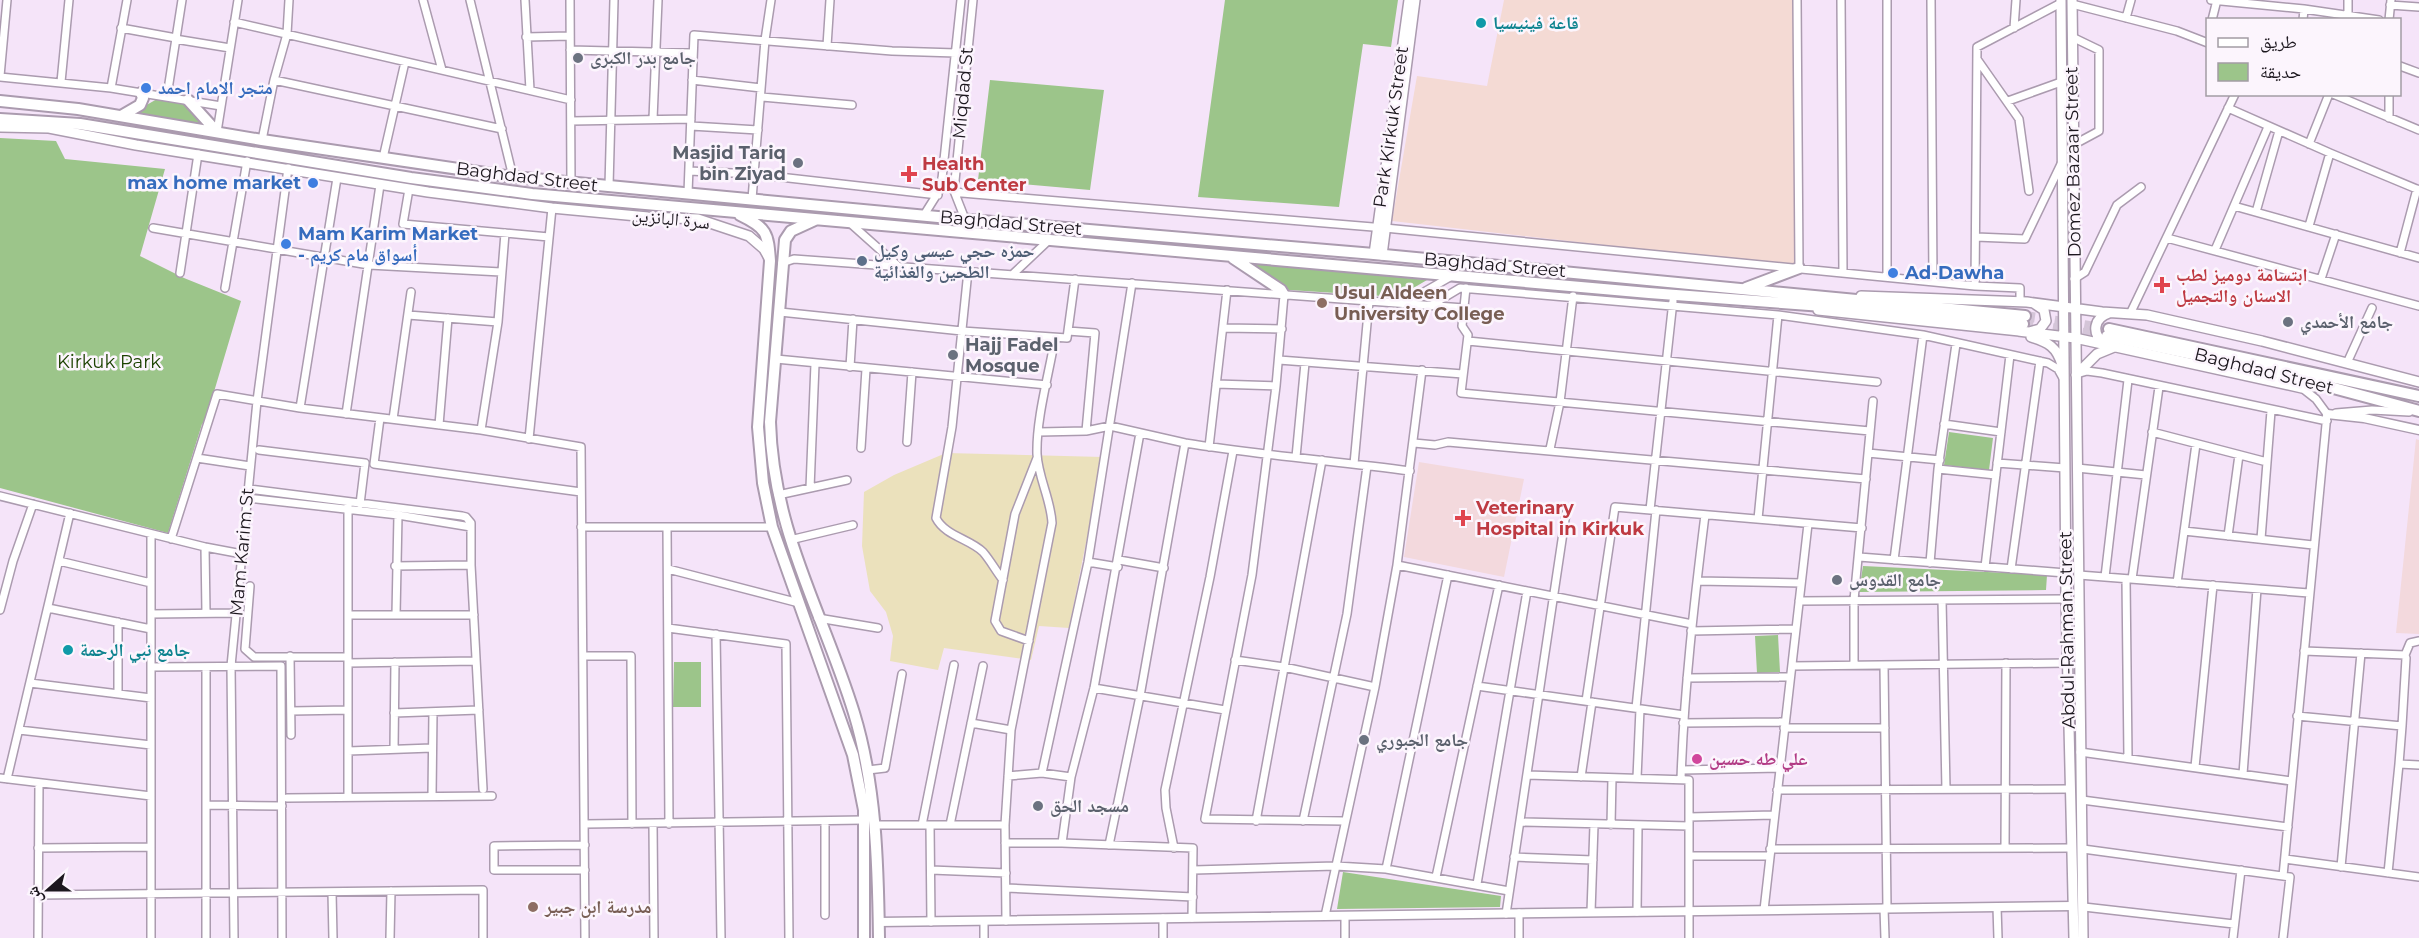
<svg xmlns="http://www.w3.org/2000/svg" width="2419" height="938" font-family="Montserrat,'Noto Naskh Arabic',sans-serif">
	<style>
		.industrial { fill: #f4dad4 }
		.medical { fill: #f3d9dd }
		.green { fill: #9cc58a }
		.sand { fill: #ebe1bc }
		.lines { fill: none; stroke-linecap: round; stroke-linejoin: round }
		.primary-tunnel { stroke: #d4c5d8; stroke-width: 10; stroke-dasharray: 10 5; stroke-linecap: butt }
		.minor-casing { stroke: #ab9baf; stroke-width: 10 }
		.tertiary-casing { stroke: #ab9baf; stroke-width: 11 }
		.secondary-casing { stroke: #ab9baf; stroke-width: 12 }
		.primary-casing { stroke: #ab9baf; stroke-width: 14 }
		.minor { stroke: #fff; stroke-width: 7 }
		.tertiary { stroke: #fff; stroke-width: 8 }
		.secondary { stroke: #fff; stroke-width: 9 }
		.primary { stroke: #fff; stroke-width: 10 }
		.culture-dot { fill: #0f9aa8; stroke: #fcf5fd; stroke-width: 2 }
		.worship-dot { fill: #6b7280; stroke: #fcf5fd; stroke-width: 2 }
		.shop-dot { fill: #3f7fe0; stroke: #fcf5fd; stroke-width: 2 }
		.health-dot { fill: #e0444e; stroke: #fcf5fd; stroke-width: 2 }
		.service-dot { fill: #5c6f8a; stroke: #fcf5fd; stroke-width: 2 }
		.education-dot { fill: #8d6e63; stroke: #fcf5fd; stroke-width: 2 }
		.hotel-dot { fill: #d1479c; stroke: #fcf5fd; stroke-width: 2 }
		.labels { text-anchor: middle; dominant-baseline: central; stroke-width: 5; stroke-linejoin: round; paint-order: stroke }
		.culture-label { font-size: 18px; font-weight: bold; fill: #0d838f; stroke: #fcf5fd; text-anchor: start }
		.worship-label { font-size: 18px; font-weight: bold; fill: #5b616d; stroke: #fcf5fd; text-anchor: start }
		.shop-label { font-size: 18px; font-weight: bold; fill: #366cbe; stroke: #fcf5fd; text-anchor: start }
		.street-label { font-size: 18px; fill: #1c171e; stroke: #fcf5fd }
		.health-label { font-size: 18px; font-weight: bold; fill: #be3a42; stroke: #fcf5fd; text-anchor: start }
		.service-label { font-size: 18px; font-weight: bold; fill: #4e5e75; stroke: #fcf5fd; text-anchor: start }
		.education-label { font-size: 18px; font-weight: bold; fill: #785e54; stroke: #fcf5fd; text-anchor: start }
		.park-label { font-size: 18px; fill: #1c4200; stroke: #fcf5fd }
		.hotel-label { font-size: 18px; font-weight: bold; fill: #b23c85; stroke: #fcf5fd; text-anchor: start }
	</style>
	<rect width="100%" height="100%" fill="#f5e4f9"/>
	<path class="industrial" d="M1504,0H1794L1798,267L1392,221L1417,76L1487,86Z"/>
	<path class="medical" d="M2416,439L2419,440V634L2396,633Z
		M1419,462L1524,479L1504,577L1404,557Z"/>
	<path class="green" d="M1225,0H1398L1391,47L1363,44L1339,207L1198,197Z
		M990,80L1104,90L1090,190L978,180Z
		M157,99L186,103L207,127L131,114Z
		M0,138L56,141L65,159L165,169L140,256L184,278L241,301L205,422L202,424L168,533L0,488Z
		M1251,263L1427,280L1398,297L1289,290Z
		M1949,432L1993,438L1989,470L1944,465Z
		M1863,566L2047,575L2046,590L1859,592Z
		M1778,635L1780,672L1757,673L1755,636Z
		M674,662H701V707H673Z
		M1343,872L1501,896L1500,907L1337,909Z"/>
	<path class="sand" d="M946,453L1103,457L1069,628L1039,626L1031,660L944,648L938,670L890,661L893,636L886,612L870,591L862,546L864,492L894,475Z"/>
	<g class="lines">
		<path class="primary-tunnel" d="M2025,316L2109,329
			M2023,324L2106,336"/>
		<defs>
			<path id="minor" d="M423,0L442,70
				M470,0L513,177
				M525,0L530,90
				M570,0L571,183
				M1797,0L1799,268
				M1841,0L1843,273
				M1931,0L1933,281
				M2211,0L2304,9L2379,20
				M2072,4L2177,31L2208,43
				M2390,5L2419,7
				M2126,18L2131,0
				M2212,20L2217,0
				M2303,20L2304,9
				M2348,20V0
				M2389,20L2391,0
				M234,22L571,100
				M121,28L176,38
				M2014,28L2016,0
				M526,37L570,36
				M2072,37L2099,50V131L2073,145
				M175,39L230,48
				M827,46L830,0
				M570,50L693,53
				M1977,59L2019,119L2029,191
				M2400,66L2419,73
				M0,76L7,0
				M0,77L111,88L221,106
				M274,80L502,129
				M692,80L761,88
				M61,82L69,0
				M111,88L127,0
				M2333,94L2419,130
				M2389,94V118
				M167,96L182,0
				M761,97L852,105
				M2008,101L2061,82
				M2228,108L2330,153
				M653,119L658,0
				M571,121L691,119
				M691,126L758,130
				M217,132L238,0
				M262,140L274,80L287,34L289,0
				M2309,144L2329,94
				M383,158L405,62
				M689,171L754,174L938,195
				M942,178L954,191L962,193L1385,228L1975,286L2020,288V302
				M609,186L614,0
				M409,189L403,224L549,237
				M688,193L694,35L892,51L956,53
				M752,199L765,40L771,0
				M2234,206L2419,258
				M2256,212L2279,131
				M924,215L941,188L961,0
				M965,219L954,191L973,0
				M850,223L897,265
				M2309,226L2330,153L2419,190
				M153,228L369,265L501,272
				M1976,237L2025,239L2062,162
				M2167,238L2419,306
				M2215,250L2268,127
				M2400,253L2417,189
				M782,263L794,259L1464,308
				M968,271L952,427L936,518C945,536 970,539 983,552C990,560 996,571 1003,580
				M180,273L198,154
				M1013,274L1049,240
				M1887,277V0
				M2074,279L2085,272L2117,205L2141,187
				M2321,279L2336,234
				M1975,286L1977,47L2061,3
				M225,288L247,161
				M1466,288L1462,326L1468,335L1461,393L1870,431
				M1284,295L1276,386L1252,575L1205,819L1345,821
				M1403,304L1450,277
				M1430,306L1460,288L1778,315L1923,335L2048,363L2058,369L2063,378
				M780,312L962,331L1067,338L1075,279
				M2130,314L2235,94
				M408,315L498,322
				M1223,328L1282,329
				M1068,331L1095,333L1086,431
				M1468,341L1877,382
				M776,359L1047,385
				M1279,360L1463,374
				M2347,363L2372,308
				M850,367L853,319
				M2080,373L2087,371L2102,373L2327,421
				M1216,384L1276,386
				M300,408L337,178
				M2336,413L2372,410L2409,412
				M346,414L380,185
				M380,418L374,464L581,492
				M393,419L411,292
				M1944,424L2001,432
				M439,425L448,318
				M481,430L498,322L505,233
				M1039,432L1086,431L1110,426L1185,443L1140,696L1109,845
				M2152,432L2267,462
				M1140,433L1094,688L1071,777L1062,843L1193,848L1192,918
				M529,439L552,208
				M907,442L912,372
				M1185,443C1260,455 1335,461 1410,471
				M1414,443L1435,445L1448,442L1866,479
				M1209,447L1227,290
				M861,448L866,369
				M1550,449L1560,402L1573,296
				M259,450L365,463L360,504
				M1868,453L1940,460
				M1296,457L1305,363
				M197,458L250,466
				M1997,463L2065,468
				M1354,464L1369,302
				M2077,468L2146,475
				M1938,469L1996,475
				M810,488L815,364
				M249,489L462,516L466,517L471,523V565L483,789
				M778,495L847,480
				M0,496L205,547L242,554
				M248,498L398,515L471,527
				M1650,510L1673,301
				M1758,519L1778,315
				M581,527H772
				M667,527L669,824
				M2184,531L2313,545
				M2228,536L2239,455
				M171,539L217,394L300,408L481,430L581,447L585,938
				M2261,539L2271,411
				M790,540L853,525
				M205,547L206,613
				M1859,557L2066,573
				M1119,560L1164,568
				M1894,560L1923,335
				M59,561L151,583
				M1088,562L1118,567
				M1930,563L1938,469L1956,344
				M1397,565L1692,624
				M395,566L471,565
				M1985,567L2010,355
				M668,569L799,603
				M2011,569L2040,361
				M2079,575L2309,593
				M2105,577L2128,380
				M2126,579L2128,758
				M2132,579L2159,387
				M1697,581L1801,583
				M2177,583L2196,444
				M250,586L245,649L254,657H348
				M1942,600L1946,789
				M1799,601L2066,599
				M48,608L151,629
				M0,610L13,561L33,504
				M151,614L237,613
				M348,615H474
				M396,615L398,515
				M818,618L878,628
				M668,628L786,644L789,938
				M1691,631L1796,629
				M716,634L721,938
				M1029,641L1001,631L995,621L1015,514L1037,458
				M2304,651L2405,655
				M290,656L291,735
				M583,656H631L632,824
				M1235,660L1284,667L1375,687
				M348,663L476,661
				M1854,665V600L1873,401
				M1884,665L1887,908
				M1792,666L2068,663
				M151,667L281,666L282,938
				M206,667V938
				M1687,678L1790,677
				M30,683L151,698
				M1477,686L1684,715
				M1094,688L1225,710
				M118,694V622
				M1586,701L1615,507L1862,528
				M1636,708L1656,510
				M291,711L348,710
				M394,713L479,710
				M2297,716L2402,726L2399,764
				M971,723L1011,730
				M1683,723L1785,722
				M2402,726L2406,658L2405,655L2410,643L2419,641
				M1784,728H1885
				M19,730L151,745
				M394,749L395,662
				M348,751L432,748
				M2080,752L2291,781
				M2195,767L2213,585
				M868,770L885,768L902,674
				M1682,770L1780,768
				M1042,773L1088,562L1132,283
				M2243,774L2257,589
				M1527,775L1689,780V938
				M1008,776L1042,773L1071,777
				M1581,777L1592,702
				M0,778L151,796
				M1637,778L1640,709
				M7,779L70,513
				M1681,779C1684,691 1694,603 1705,515
				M1777,790L2070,789
				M432,796L433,712
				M348,797V502
				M287,798L492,796
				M2082,800L2288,827
				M206,805L282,806
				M1689,817L1774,815
				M1256,821L1322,460
				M1303,821L1347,614L1367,466
				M1520,822L1689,826
				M585,824L864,820
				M653,824L654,938
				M874,825H1005
				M922,825L954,665
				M930,825L931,922
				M950,825L983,666
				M1611,825L1612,778
				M1005,843H1062
				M38,848L151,847
				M1174,848L1166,808L1165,790L1210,577L1233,451
				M2005,848L2006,663
				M1770,849L2071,848
				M2083,849L2290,877L2283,938
				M1689,856H1770
				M1514,857L1593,860
				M2285,859L2419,877
				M2341,867L2361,653
				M1386,869L1448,575
				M585,870H494V846L585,845
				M931,870L1006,873
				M1194,870L1336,866L1386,869L1509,891
				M2388,873L2399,764L2419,765
				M2283,876L2327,414L2316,399L2302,388
				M1436,877L1499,585
				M1477,884L1527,591
				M1006,888L1193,897
				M332,892L333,938
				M38,895L483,890V938
				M1997,907L1998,938
				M2084,907L2234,924
				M1884,908L1885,938
				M1764,910L1808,524
				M1591,912L1594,825
				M1637,912L1638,826
				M1519,913V938
				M1506,914L1566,513
				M825,915V822
				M1325,916L1375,687L1397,565L1422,370
				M1163,918V938
				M984,921V938
				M1006,921L1005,825L1011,730L1052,523C1051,500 1038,477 1037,454C1036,419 1049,374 1055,338
				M38,938L39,783
				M151,938V534
				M234,938L231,666L257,401L288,168
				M390,938L391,891
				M1345,938V916
				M2233,938L2241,870"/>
			<path id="tertiary" d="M2327,414L2364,418L2419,430
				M878,922L2073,906"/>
			<path id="secondary" d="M2061,0L2066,599L2074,938
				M2072,0L2083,938
				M0,127L49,128L136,145L428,192L552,208L648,217L698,219L749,236L764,249L769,258
				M1374,254L1409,0
				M1382,255L1415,0
				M1861,296L2027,302L2102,312L2147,315L2262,341L2419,382
				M1818,310L2029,332L2040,329L2046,321L2044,310L2035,304
				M2018,331L2075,338L2302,388L2325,386
				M2031,337C2048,342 2057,347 2062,365
				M2104,343C2091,333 2094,318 2109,313
				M2076,375L2097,354L2114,347"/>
			<path id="primary" d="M188,100L217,132
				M0,101L78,109L262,140L513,177L970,220L1374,254L2025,316
				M121,116L140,105L143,98L141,93
				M0,119L80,124L411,178L532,194L1649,293L1850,308L2023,324
				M740,215C767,228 768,233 770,261L758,427L763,483L772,527L853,755L864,810V938
				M815,220L791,231L785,240L770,422C773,532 823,612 854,713C876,785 878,863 879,938
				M1233,258L1281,290L1284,295
				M1746,288L1799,268
				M2109,329L2419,396
				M2107,336L2259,368L2419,411"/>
		</defs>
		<use href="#minor" class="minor-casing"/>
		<use href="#tertiary" class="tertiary-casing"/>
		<use href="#secondary" class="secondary-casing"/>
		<use href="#primary" class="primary-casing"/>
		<use href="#minor" class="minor"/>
		<use href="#tertiary" class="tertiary"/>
		<use href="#secondary" class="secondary"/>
		<use href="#primary" class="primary"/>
	</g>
	<g class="culture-dot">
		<circle cx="1481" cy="23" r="6"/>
		<circle cx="68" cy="650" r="6"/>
	</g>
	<g class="worship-dot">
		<circle cx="578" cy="58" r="6"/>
		<circle cx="798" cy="163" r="6"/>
		<circle cx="2288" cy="322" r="6"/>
		<circle cx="953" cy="355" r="6"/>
		<circle cx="1837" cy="580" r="6"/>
		<circle cx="1364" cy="740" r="6"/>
		<circle cx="1038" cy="806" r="6"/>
	</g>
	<g class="shop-dot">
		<circle cx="146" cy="88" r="6"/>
		<circle cx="313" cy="183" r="6"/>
		<circle cx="286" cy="244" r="6"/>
		<circle cx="1893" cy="273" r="6"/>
	</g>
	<g class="health-dot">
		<path d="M906 165h6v6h6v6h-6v6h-6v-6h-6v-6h6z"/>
		<path d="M2159 276h6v6h6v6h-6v6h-6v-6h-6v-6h6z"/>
		<path d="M1460 509h6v6h6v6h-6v6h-6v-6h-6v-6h6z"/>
	</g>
	<circle class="service-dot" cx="862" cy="261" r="6"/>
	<g class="education-dot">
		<circle cx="1322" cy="303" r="6"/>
		<circle cx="533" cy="907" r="6"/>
	</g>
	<circle class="hotel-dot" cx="1697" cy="759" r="6"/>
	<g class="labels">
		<g class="culture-label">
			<text x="1493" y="23">قاعة فينيسيا</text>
			<text x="80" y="650">جامع نبي الرحمة</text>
		</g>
		<g class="worship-label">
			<text x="590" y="58">جامع بدر الكبرى</text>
			<text x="786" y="153" text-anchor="end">Masjid Tariq<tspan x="786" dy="21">bin Ziyad</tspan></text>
			<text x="2300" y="322">جامع الأحمدي</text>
			<text x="965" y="345">Hajj Fadel<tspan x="965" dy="21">Mosque</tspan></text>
			<text x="1849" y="580">جامع القدوس</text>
			<text x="1376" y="740">جامع الجبوري</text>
			<text x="1050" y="806">مسجد الحق</text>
		</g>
		<g class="shop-label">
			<text x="158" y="88">متجر الامام احمد</text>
			<text x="301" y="183" text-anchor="end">max home market</text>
			<text x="298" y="234">Mam Karim Market<tspan x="298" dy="21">- أسواق مام كريم</tspan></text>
			<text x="1905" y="273">Ad-Dawha</text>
		</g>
		<g class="street-label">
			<text transform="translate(963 93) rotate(-85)">Miqdad St</text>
			<text transform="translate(1391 127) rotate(-82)">Park Kirkuk Street</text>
			<text transform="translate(2073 162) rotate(-91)">Domez Bazaar Street</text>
			<text transform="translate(527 177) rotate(7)">Baghdad Street</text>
			<text transform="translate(671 219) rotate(6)">سرة البانزين</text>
			<text transform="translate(1011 223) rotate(5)">Baghdad Street</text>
			<text transform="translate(1495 265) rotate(5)">Baghdad Street</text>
			<text transform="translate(2264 371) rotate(14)">Baghdad Street</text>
			<text transform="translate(242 552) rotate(-85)">Mam Karim St</text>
			<text transform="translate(2067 630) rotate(-91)">Abdul-Rahman Street</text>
		</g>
		<g class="health-label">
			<text x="922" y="164">Health<tspan x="922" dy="21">Sub Center</tspan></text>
			<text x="2176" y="275">ابتسامة دوميز لطب<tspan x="2176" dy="21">الاسنان والتجميل</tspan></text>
			<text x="1476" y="508">Veterinary<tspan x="1476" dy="21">Hospital in Kirkuk</tspan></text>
		</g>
		<g class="service-label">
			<text x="874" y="251">حمزه حجي عيسى وكيل<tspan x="874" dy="21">الطحين والغذائية</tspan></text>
		</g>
		<g class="education-label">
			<text x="1334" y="293">Usul Aldeen<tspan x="1334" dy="21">University College</tspan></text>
			<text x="545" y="907">مدرسة ابن جبير</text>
		</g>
		<g class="park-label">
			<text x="109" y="362">Kirkuk Park</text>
		</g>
		<g class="hotel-label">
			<text x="1709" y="759">علي طه حسين</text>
		</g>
	</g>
	<rect x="2206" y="18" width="195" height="78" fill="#fcf5fd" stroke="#a29ca4" stroke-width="1.5"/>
	<rect x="2218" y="38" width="30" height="9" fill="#ffffff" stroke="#a29ca4" stroke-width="1.5"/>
	<text x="2260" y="48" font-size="18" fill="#1c171e">طريق</text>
	<rect x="2218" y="63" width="30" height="18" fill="#9cc58a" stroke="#a29ca4" stroke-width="1.5"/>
	<text x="2260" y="78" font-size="18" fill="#1c171e">حديقة</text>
	<g transform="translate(48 890) rotate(249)" stroke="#fcf5fd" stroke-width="4.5" paint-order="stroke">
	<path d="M0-4.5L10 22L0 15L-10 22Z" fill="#1c171e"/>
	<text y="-9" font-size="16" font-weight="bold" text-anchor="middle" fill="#1c171e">ش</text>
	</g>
</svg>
